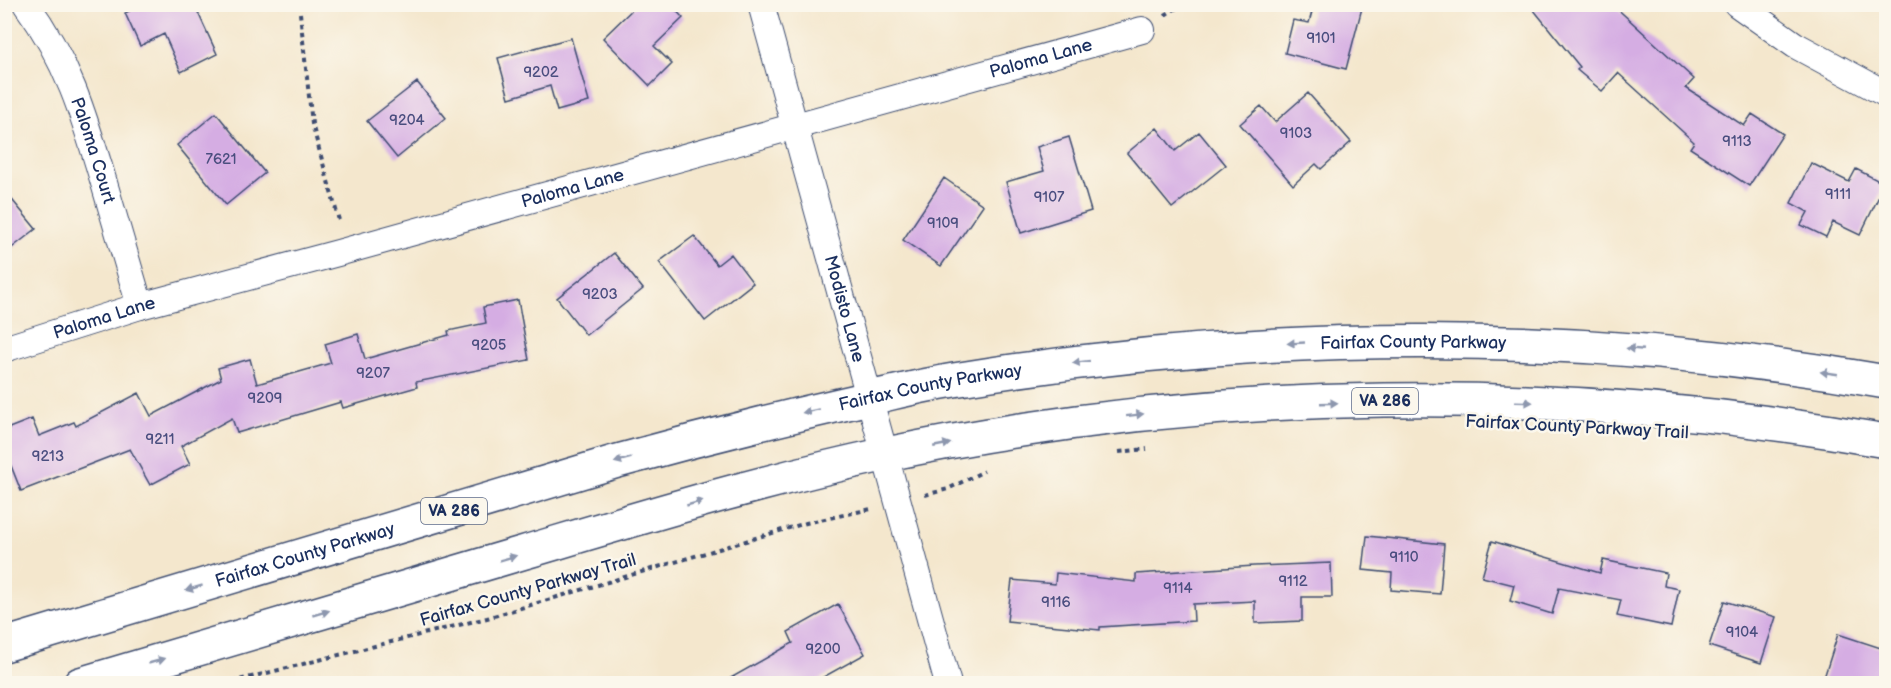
<svg xmlns="http://www.w3.org/2000/svg" width="1891" height="688" font-family="'Balsamiq Sans',sans-serif">
	<style>
		.building { fill: #d5ade3 }
		.lines { fill: none; stroke-linecap: round; stroke-linejoin: round }
		.minor-casing { stroke: #3c4b6f; stroke-width: 28 }
		.trunk-casing { stroke: #3c4b6f; stroke-width: 36 }
		.path { stroke: #3c4b6f; stroke-width: 4; stroke-dasharray: 4.5 4.5; stroke-linecap: butt }
		.minor { stroke: #fff; stroke-width: 26 }
		.trunk { stroke: #fff; stroke-width: 33 }
		.oneway { fill: #8d97ae }
		.labels { text-anchor: middle; dominant-baseline: central; stroke-width: 5; stroke-linejoin: round; paint-order: stroke }
		.number-label { font-size: 15px; fill: #4a4e7f }
		.shield { fill: #fbf7ec; stroke: #5e6b89; stroke-width: 1.5 }
		.shield-label { font-size: 16px; font-weight: bold; fill: #1b2f5e }
		.street-label { font-size: 18px; fill: #1b2f5e; stroke: #fbf7ec }
	</style>
	<rect width="100%" height="100%" fill="#fbf7ec"/>
	<filter id="ink" filterUnits="userSpaceOnUse"><feTurbulence type="fractalNoise" baseFrequency=".0167" numOctaves="2"/><feDisplacementMap in="SourceGraphic" scale="12" xChannelSelector="R" yChannelSelector="G"/><feConvolveMatrix kernelMatrix="1 2 1 2 8 2 1 2 1" color-interpolation-filters="sRGB"/></filter>
	<filter id="wash" filterUnits="userSpaceOnUse"><feTurbulence type="fractalNoise" baseFrequency=".008" numOctaves="4" result="noise"/><feDisplacementMap in="SourceGraphic" scale="24" xChannelSelector="R" yChannelSelector="G"/><feGaussianBlur stdDeviation="1.35" result="paint"/><feColorMatrix in="noise" values="0 0 0 0 0 0 0 0 0 0 0 0 0 0 0 0 0 1.4 0 .05"/><feComposite in="paint" operator="in"/></filter>
	<g filter="url(#wash)">
		<rect width="100%" height="100%" fill="#f4e7cd"/>
		<g id="blocks">
			<path class="building" d="M143,4H194L217,54L181,72L164,34L140,46L125,13Z
				M638,4H670L683,18L654,46L672,64L650,86L603,38Z
				M1314,4H1363L1346,69L1285,53L1293,20L1309,23Z
				M1529,4H1612L1694,79L1686,88L1744,126L1752,114L1783,134L1749,186L1690,148L1694,142L1618,73L1602,91L1577,70L1580,67Z
				M571,38L589,102L557,111L550,86L509,98L498,58Z
				M417,82L446,118L397,158L367,121Z
				M1308,93L1351,142L1321,169L1316,164L1293,185L1240,124L1261,106L1275,122Z
				M216,113L265,173L226,205L177,145Z
				M1157,128L1175,151L1199,132L1226,165L1172,208L1127,153Z
				M1069,137L1091,211L1021,233L1006,182L1044,171L1037,147Z
				M1811,163L1849,182L1856,169L1885,184L1860,235L1833,222L1826,237L1801,225L1808,212L1791,203Z
				M944,178L983,205L941,266L903,240Z
				M4,190L36,229L4,254Z
				M694,236L717,265L731,254L753,283L705,321L659,262Z
				M614,253L643,289L586,335L557,298Z
				M518,300L529,360L416,382L417,387L343,408L341,402L237,433L232,418L181,446L190,464L150,485L130,449L21,491L4,448V430L32,419L39,436L74,422L76,426L139,393L151,416L221,379L218,368L250,359L257,384L331,363L325,344L358,334L365,359L449,335L448,331L486,323L483,307Z
				M1367,536L1444,544L1440,594L1391,590L1392,573L1363,570Z
				M1492,541L1600,573L1603,560L1666,573L1664,586L1679,589L1671,627L1617,616L1621,600L1559,588L1552,614L1510,601L1514,585L1482,577Z
				M1331,563L1332,597H1302V621L1255,623V601L1193,604L1194,621L1100,627V630L1007,621L1012,580L1055,584L1056,573L1136,582V574L1254,566Z
				M1724,601L1776,617L1761,663L1709,646Z
				M838,604L865,654L811,684H720L793,643L788,632Z
				M1838,634L1887,650V684H1822Z"/>
		</g>
	</g>
	<g filter="url(#ink)">
		<use href="#blocks" fill-opacity="0" stroke="#3c4b6f" stroke-width="1.5"/>
		<g class="lines">
			<defs>
				<g id="minor">
					<path id="s1" d="M26,4C68,61 84,116 104,183C116,224 128,265 140,306"/>
					<path id="s2" d="M761,4L948,684"/>
					<path d="M1737,4L1795,45L1886,94"/>
					<path id="s3" d="M4,349L140,306L338,253L1142,30"/>
				</g>
				<g id="trunk">
					<path id="s4" d="M4,645L614,462C697,439 781,418 865,399C897,392 928,384 960,379C1267,329 1580,328 1886,382"/>
					<path d="M80,684C228,640 377,596 525,552C643,517 761,481 882,455C1211,386 1556,382 1886,441"/>
				</g>
			</defs>
			<use href="#minor" class="minor-casing"/>
			<use href="#trunk" class="trunk-casing"/>
			<path class="path" d="M299,4L312,124L340,224
				M1165,15L1183,4
				M1119,452L1147,449
				M925,495L948,489L984,471
				M223,684L487,618L806,523L871,509"/>
			<use href="#minor" class="minor"/>
			<use href="#trunk" class="trunk"/>
		</g>
		<defs><path id="oneway-solid" d="M-6-.8H1V-3.2L6.5 0L1 3.2V.8H-6Z" transform="scale(1.5)"/></defs>
		<g class="oneway">
			<use href="#oneway-solid" transform="translate(1296 343) rotate(177)"/>
			<use href="#oneway-solid" transform="translate(1635 349) rotate(-175)"/>
			<use href="#oneway-solid" transform="translate(1081 362) rotate(173)"/>
			<use href="#oneway-solid" transform="translate(1829 373) rotate(-172)"/>
			<use href="#oneway-solid" transform="translate(1524 402) rotate(2)"/>
			<use href="#oneway-solid" transform="translate(1329 403) rotate(-2)"/>
			<use href="#oneway-solid" transform="translate(811 411) rotate(168)"/>
			<use href="#oneway-solid" transform="translate(1135 415) rotate(-7)"/>
			<use href="#oneway-solid" transform="translate(942 445) rotate(-11)"/>
			<use href="#oneway-solid" transform="translate(623 460) rotate(164)"/>
			<use href="#oneway-solid" transform="translate(695 503) rotate(-16)"/>
			<use href="#oneway-solid" transform="translate(508 558) rotate(-16)"/>
			<use href="#oneway-solid" transform="translate(194 588) rotate(163)"/>
			<use href="#oneway-solid" transform="translate(321 613) rotate(-16)"/>
			<use href="#oneway-solid" transform="translate(157 661) rotate(-16)"/>
		</g>
	</g>
	<g class="labels">
		<g class="number-label">
			<text x="1321" y="38">9101</text>
			<text x="541" y="72">9202</text>
			<text x="407" y="120">9204</text>
			<text x="1296" y="133">9103</text>
			<text x="1737" y="141">9113</text>
			<text x="221" y="159">7621</text>
			<text x="1838" y="194">9111</text>
			<text x="1049" y="197">9107</text>
			<text x="943" y="223">9109</text>
			<text x="600" y="294">9203</text>
			<text x="489" y="345">9205</text>
			<text x="373" y="373">9207</text>
			<text x="265" y="398">9209</text>
			<text x="160" y="439">9211</text>
			<text x="48" y="456">9213</text>
			<text x="1404" y="557">9110</text>
			<text x="1293" y="581">9112</text>
			<text x="1178" y="588">9114</text>
			<text x="1056" y="602">9116</text>
			<text x="1742" y="632">9104</text>
			<text x="823" y="649">9200</text>
		</g>
		<g class="shield">
			<rect x="1352" y="388" width="66" height="26" rx="4.5"/>
			<rect x="421" y="498" width="66" height="26" rx="4.5"/>
		</g>
		<g class="shield-label">
			<text x="1385" y="401">VA 286</text>
			<text x="454" y="511">VA 286</text>
		</g>
		<g class="street-label">
			<text stroke="none"><textPath href="#s3" startOffset="1077">Paloma Lane</textPath></text>
			<text stroke="none"><textPath href="#s1" startOffset="162">Paloma Court</textPath></text>
			<text stroke="none"><textPath href="#s3" startOffset="591">Paloma Lane</textPath></text>
			<text stroke="none"><textPath href="#s2" startOffset="316">Modisto Lane</textPath></text>
			<text stroke="none"><textPath href="#s3" startOffset="105">Paloma Lane</textPath></text>
			<text stroke="none"><textPath href="#s4" startOffset="1448">Fairfax County Parkway</textPath></text>
			<text stroke="none"><textPath href="#s4" startOffset="962">Fairfax County Parkway</textPath></text>
			<text transform="translate(1577 427) rotate(3)">Fairfax County Parkway Trail</text>
			<text stroke="none"><textPath href="#s4" startOffset="314">Fairfax County Parkway</textPath></text>
			<text transform="translate(528 590) rotate(-16)">Fairfax County Parkway Trail</text>
		</g>
	</g>
	<rect width="1891" height="688" fill="none" stroke="#fbf7ec" stroke-width="24"/>
</svg>
